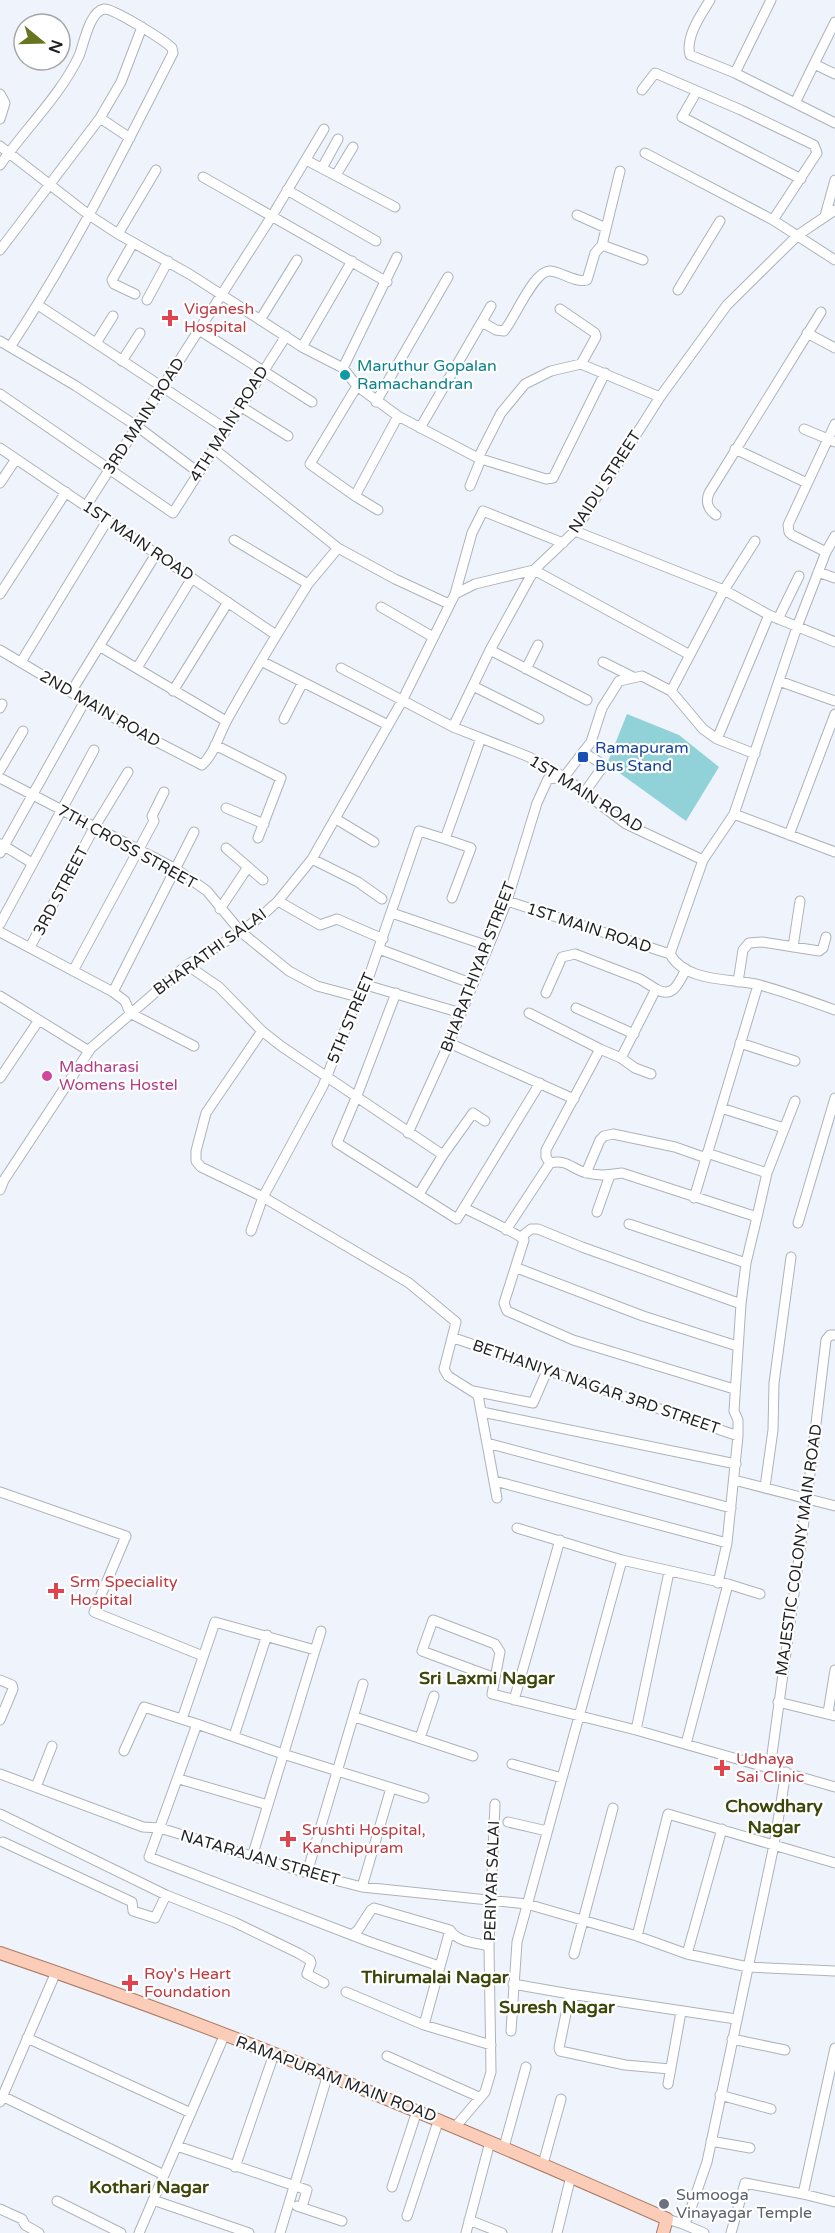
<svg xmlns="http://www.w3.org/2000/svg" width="835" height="2233" font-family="'Varela Round',sans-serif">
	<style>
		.water { fill: #90d2d8 }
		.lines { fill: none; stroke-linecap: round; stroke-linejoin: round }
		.minor-casing { stroke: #adb3bb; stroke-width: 11 }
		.major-casing { stroke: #ac7b65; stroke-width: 14 }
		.minor { stroke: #fff; stroke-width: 9 }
		.major { stroke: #fbcdb8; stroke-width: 12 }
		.health-dot { fill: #e0444e; stroke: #fff; stroke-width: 2 }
		.culture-dot { fill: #0f9aa8; stroke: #fff; stroke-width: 2 }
		.transit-dot { fill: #1a4fb4; stroke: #fff; stroke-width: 2 }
		.hotel-dot { fill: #d1479c; stroke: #fff; stroke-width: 2 }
		.worship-dot { fill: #6b7280; stroke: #fff; stroke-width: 2 }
		.labels { text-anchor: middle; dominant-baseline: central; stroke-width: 4.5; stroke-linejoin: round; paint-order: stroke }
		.health-label { font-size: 16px; fill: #be3a42; stroke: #fff; text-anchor: start }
		.culture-label { font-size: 16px; fill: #0d838f; stroke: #fff; text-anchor: start }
		.street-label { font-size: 16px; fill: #1f2124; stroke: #fff }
		.transit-label { font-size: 16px; fill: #164399; stroke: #fff; text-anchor: start }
		.hotel-label { font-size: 16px; fill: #b23c85; stroke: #fff; text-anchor: start }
		.worship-label { font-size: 16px; fill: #5b616d; stroke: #fff; text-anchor: start }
		.neighbourhood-label { font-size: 18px; font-weight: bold; fill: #3d4609; stroke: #fff }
	</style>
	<rect width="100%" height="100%" fill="#eef3fc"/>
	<path class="water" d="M627,714L679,735L719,767L686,821L607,764Z"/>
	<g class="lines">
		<defs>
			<path id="minor" d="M710,0C701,15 685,37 690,55L735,73L835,123
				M835,22L814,64L835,74
				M735,73L771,0
				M642,90L655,73L741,110L814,145L817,153L773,220
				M697,91L682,117L801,179
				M0,94L5,103L0,119
				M795,103L814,64
				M100,118L130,138
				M0,146L89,215L118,234L191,275L302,347L343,368L357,386L398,416L478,458L501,413L525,384L551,371L581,364L660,397L727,305L798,235L835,210
				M645,153L773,220L835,260
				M306,160L395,207
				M0,165C25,129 60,96 79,56C84,44 89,12 104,9C113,8 164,40 172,48L173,53C122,153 72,254 10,347
				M322,168L338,139
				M336,175L353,147
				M203,177L387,282
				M287,190L376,241
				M577,215L606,228
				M825,216L835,180
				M118,234L156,170
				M133,243L112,280L114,284L135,294
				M602,245L620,171
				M0,250L100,118L121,82L142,27
				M678,290L720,221
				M147,300L168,261
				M38,305L226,429
				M560,309L595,333L596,337L581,364
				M260,320L297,260
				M482,322L496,330L504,331C515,318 534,270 550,271C563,272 574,283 587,280L595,253L602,245L643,260
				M199,330L312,402
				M807,333L835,348
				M0,341L76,386L138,427L198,472
				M96,343L113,316
				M302,347L352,261
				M122,361L140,333
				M343,368L397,257
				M357,386L310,464L355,496L398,416
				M0,394L173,513L286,336
				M376,402L448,277
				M240,406L288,436
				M420,428L491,306
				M804,429L835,442
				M0,448L276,635
				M213,448L338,548L308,584
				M735,449L807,483
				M478,458L546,479L553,478L605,373
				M0,483L16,459
				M470,486L481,459
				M355,496L378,510
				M86,506L272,216L324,129
				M716,515C708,509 705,503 709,493L821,312
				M575,531L724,590L769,615L835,642
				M835,536L826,552L797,627L734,814L703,860L670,954C686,983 732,978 760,985C785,992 810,1001 835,1010
				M755,541L724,590L671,691L703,729L717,739L755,754
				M338,548L395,579L449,604
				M826,552L792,535L789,532L788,525L835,424
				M818,572L835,578
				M0,594L66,492
				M455,594L472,533L483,511L563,543
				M381,607L433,637
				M778,619L799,576
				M99,646L226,721
				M0,650L138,732L202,765C214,754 219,735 227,720C252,674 280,629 308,584L234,540
				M490,650L534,570L690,655
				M261,661L388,725
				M21,662L107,521
				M603,662L633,677
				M137,668L192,578
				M341,668L453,727L529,757L564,777L626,824L703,860
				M526,669L538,645
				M779,681L835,701
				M473,686L539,719
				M173,691L228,602
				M71,692L156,554
				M0,708L2,704
				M284,719L303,682
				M453,727L490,650L587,700
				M717,739L769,615
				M215,745L281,778L258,838
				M583,752L602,764V768L584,793
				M0,770L23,731
				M0,778L176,869L207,891L241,932L289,971L317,986L358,997
				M226,808L264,824
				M734,814L835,852
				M336,819L374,842
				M789,835L835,714
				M445,839L419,831L366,985L358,997L323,1086L263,1197L409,1283L456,1322L444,1369L448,1376L478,1395L497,1498
				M1,844L32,863
				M226,848L248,867
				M0,853L85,701
				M312,859L358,882L382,899
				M452,898L471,848L445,839L481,738
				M278,901L320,925L337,919L383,939
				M507,901L670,954
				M220,909L248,867L263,880
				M392,913L488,946
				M0,924L94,750
				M0,932L113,992L125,1001L130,1013L194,1046
				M30,947L94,828L128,772
				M793,947L800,901
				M379,949L473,984
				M187,965L219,987L262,1031L281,1046L443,1155
				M73,971L154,821L152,816L164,792
				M738,982L743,950L749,943L762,942L819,951L823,948L826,937
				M366,985L461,1013
				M113,992L194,832
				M396,993L356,1098L337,1143L457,1219L540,1083
				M546,993L562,957L575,954L640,979L656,989
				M0,996L89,1051
				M576,1008L634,1034
				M529,1013L600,1049
				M449,1043L574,1099
				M740,1043L795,1061
				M621,1058L635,1068L651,1074
				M0,1078L39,1020
				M721,1108L784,1128
				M408,1133L449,1043L507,901L537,803L548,779L564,777L591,742L602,708L619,681L642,676L671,691
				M707,1153L767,1173
				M550,1163L546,1157V1150L600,1049L621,1058L656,989C673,999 679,983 686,969
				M586,1173L600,1140L604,1136L613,1134L675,1147L706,1158
				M0,1190L4,1180L91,1048L187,965L241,932L266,912L278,901L312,859L402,701L455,594L475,584L534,570L575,531L660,397
				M419,1194L443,1155L473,1113L485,1121
				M694,1198L758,985
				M464,1208C474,1213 521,1235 524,1240L504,1303L507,1311L573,1340L734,1389
				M597,1212L610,1175
				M757,1217L767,1173L795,1101
				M798,1223L835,1098
				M629,1224L746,1263
				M506,1230L550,1163C568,1159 571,1169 587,1173C598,1176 611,1175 622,1173L757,1217L746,1263L741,1304L734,1411L738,1420V1436L727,1543L718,1583
				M251,1231L263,1197L201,1167L196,1161V1151L206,1113L262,1031
				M522,1236L531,1229H538L582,1247L741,1304
				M517,1268L643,1316L737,1346
				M454,1338L738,1436
				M473,1391L533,1403L547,1371
				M482,1412L736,1464
				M487,1443L731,1508
				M734,1480L835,1506
				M495,1481L727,1543
				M765,1487L773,1430L774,1383L791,1257
				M0,1492L126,1536L94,1612L203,1656
				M517,1528L622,1560L728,1584L686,1744
				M728,1584L760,1594
				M495,1678L422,1651L433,1620L495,1644L500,1652L492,1694L636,1730L835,1787
				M0,1680L12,1685L13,1689L0,1720
				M514,1700L560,1540
				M778,1702L835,1716
				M828,1713L835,1670
				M355,1717L473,1756
				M182,1719L215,1622L315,1650
				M636,1730L669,1572
				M234,1736L267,1635
				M420,1738L434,1696
				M124,1751L144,1707L197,1724
				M512,1764L562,1778
				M770,1769L807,1499L826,1340L830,1335H835
				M0,1774L143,1827L160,1828L307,1873L362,1887L527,1904L637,1936L687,1954L748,1967L835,1971
				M179,1779L268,1805
				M36,1787L52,1746
				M424,1798L283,1754L197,1724L149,1857L370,1942L439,1966
				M0,1814L166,1895L234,1922L298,1953L310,1960L311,1963L307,1974L324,1983
				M508,1822L547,1831
				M3,1842L132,1902L133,1911L155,1918L166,1895
				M252,1857L321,1631
				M307,1873L363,1684
				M362,1887L391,1788
				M353,1934L358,1930L371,1910L374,1908L450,1930C457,1942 476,1943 489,1946
				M637,1936L668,1814L835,1863
				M574,1954L613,1808
				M687,1954L722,1829
				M513,1984L570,1994L736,2019
				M346,1992L424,2025L491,2045
				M570,1994L559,2048L560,2051L625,2065L670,2069
				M424,2025L450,1930
				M511,2031L517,1942L622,1560
				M27,2038L191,2113
				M732,2039L785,2050
				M835,2048L803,2194L835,2202
				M387,2056L479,2097
				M668,2084L681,2012
				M720,2095L771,2109
				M2,2096L164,2175
				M0,2102L56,1972
				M456,2126L485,2092L491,2072L489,1946L495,1804
				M711,2141L750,2148
				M177,2146L307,2190L302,2207
				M504,2147L526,2067
				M543,2164L561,2099
				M235,2167L274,2054
				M392,2187L417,2111
				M153,2200L249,2233
				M57,2201L121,2233
				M297,2206L342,2221
				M0,2209L22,2219L25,2225L39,2233
				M407,2216L439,2119
				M667,2219L683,2224L688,2217L707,2162L774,1845L786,1772
				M469,2220L502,2233
				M683,2224L704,2233
				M139,2233L224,2036
				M280,2233L328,2074
				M466,2233L490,2142
				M557,2233L571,2176
				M731,2233L745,2183L803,2194"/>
			<path id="major" d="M0,1953C227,2030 448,2122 667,2219L663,2233"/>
		</defs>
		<use href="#minor" class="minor-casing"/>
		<use href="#major" class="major-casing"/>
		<use href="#minor" class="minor"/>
		<use href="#major" class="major"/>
	</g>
	<g class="health-dot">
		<path d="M167 309h6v6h6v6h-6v6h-6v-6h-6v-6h6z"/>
		<path d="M53 1582h6v6h6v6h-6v6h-6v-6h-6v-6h6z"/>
		<path d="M719 1759h6v6h6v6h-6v6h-6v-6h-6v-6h6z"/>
		<path d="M285 1830h6v6h6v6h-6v6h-6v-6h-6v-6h6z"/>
		<path d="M127 1974h6v6h6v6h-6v6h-6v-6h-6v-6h6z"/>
	</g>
	<circle class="culture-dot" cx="345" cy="375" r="6"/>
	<rect class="transit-dot" x="577" y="751" width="12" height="12" rx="3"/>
	<circle class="hotel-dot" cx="47" cy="1076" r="6"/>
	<circle class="worship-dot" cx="664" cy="2204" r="6"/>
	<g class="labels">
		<g class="health-label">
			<text x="184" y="309">Viganesh<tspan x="184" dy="18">Hospital</tspan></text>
			<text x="70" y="1582">Srm Speciality<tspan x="70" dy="18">Hospital</tspan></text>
			<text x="736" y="1759">Udhaya<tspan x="736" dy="18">Sai Clinic</tspan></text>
			<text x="302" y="1830">Srushti Hospital,<tspan x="302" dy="18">Kanchipuram</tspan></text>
			<text x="144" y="1974">Roy's Heart<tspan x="144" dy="18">Foundation</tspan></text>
		</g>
		<g class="culture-label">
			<text x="357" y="366">Maruthur Gopalan<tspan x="357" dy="18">Ramachandran</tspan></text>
		</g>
		<g class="street-label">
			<text transform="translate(144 416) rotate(-57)">3RD MAIN ROAD</text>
			<text transform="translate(229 424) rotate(-58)">4TH MAIN ROAD</text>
			<text transform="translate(605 482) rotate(-57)">NAIDU STREET</text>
			<text transform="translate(138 541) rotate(34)">1ST MAIN ROAD</text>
			<text transform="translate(100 709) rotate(30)">2ND MAIN ROAD</text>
			<text transform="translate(586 794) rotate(32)">1ST MAIN ROAD</text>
			<text transform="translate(127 847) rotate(29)">7TH CROSS STREET</text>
			<text transform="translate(61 891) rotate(-62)">3RD STREET</text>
			<text transform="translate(589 928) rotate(18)">1ST MAIN ROAD</text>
			<text transform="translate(210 952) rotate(-36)">BHARATHI SALAI</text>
			<text transform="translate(478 967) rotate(-69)">BHARATHIYAR STREET</text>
			<text transform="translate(351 1018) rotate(-67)">5TH STREET</text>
			<text transform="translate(596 1387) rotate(19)">BETHANIYA NAGAR 3RD STREET</text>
			<text transform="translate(799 1550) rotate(-82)">MAJESTIC COLONY MAIN ROAD</text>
			<text transform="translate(260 1858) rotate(16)">NATARAJAN STREET</text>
			<text transform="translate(492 1881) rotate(-88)">PERIYAR SALAI</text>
			<text transform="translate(336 2079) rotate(21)">RAMAPURAM MAIN ROAD</text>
		</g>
		<g class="transit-label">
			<text x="595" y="748">Ramapuram<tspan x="595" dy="18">Bus Stand</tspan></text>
		</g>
		<g class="hotel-label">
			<text x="59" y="1067">Madharasi<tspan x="59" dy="18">Womens Hostel</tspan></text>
		</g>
		<g class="worship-label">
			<text x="676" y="2195">Sumooga<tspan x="676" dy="18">Vinayagar Temple</tspan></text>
		</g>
		<g class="neighbourhood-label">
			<text x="487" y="1678">Sri Laxmi Nagar</text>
			<text x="774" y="1806">Chowdhary<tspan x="774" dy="21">Nagar</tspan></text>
			<text x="435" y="1977">Thirumalai Nagar</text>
			<text x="557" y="2007">Suresh Nagar</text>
			<text x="149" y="2187">Kothari Nagar</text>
		</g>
	</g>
	<g transform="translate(42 42) rotate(109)"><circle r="28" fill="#ffffff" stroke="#a5a6a7" stroke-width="1.5"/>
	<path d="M0-4.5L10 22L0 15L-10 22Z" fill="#687520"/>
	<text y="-9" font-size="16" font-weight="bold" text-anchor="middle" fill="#1f2124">N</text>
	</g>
</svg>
